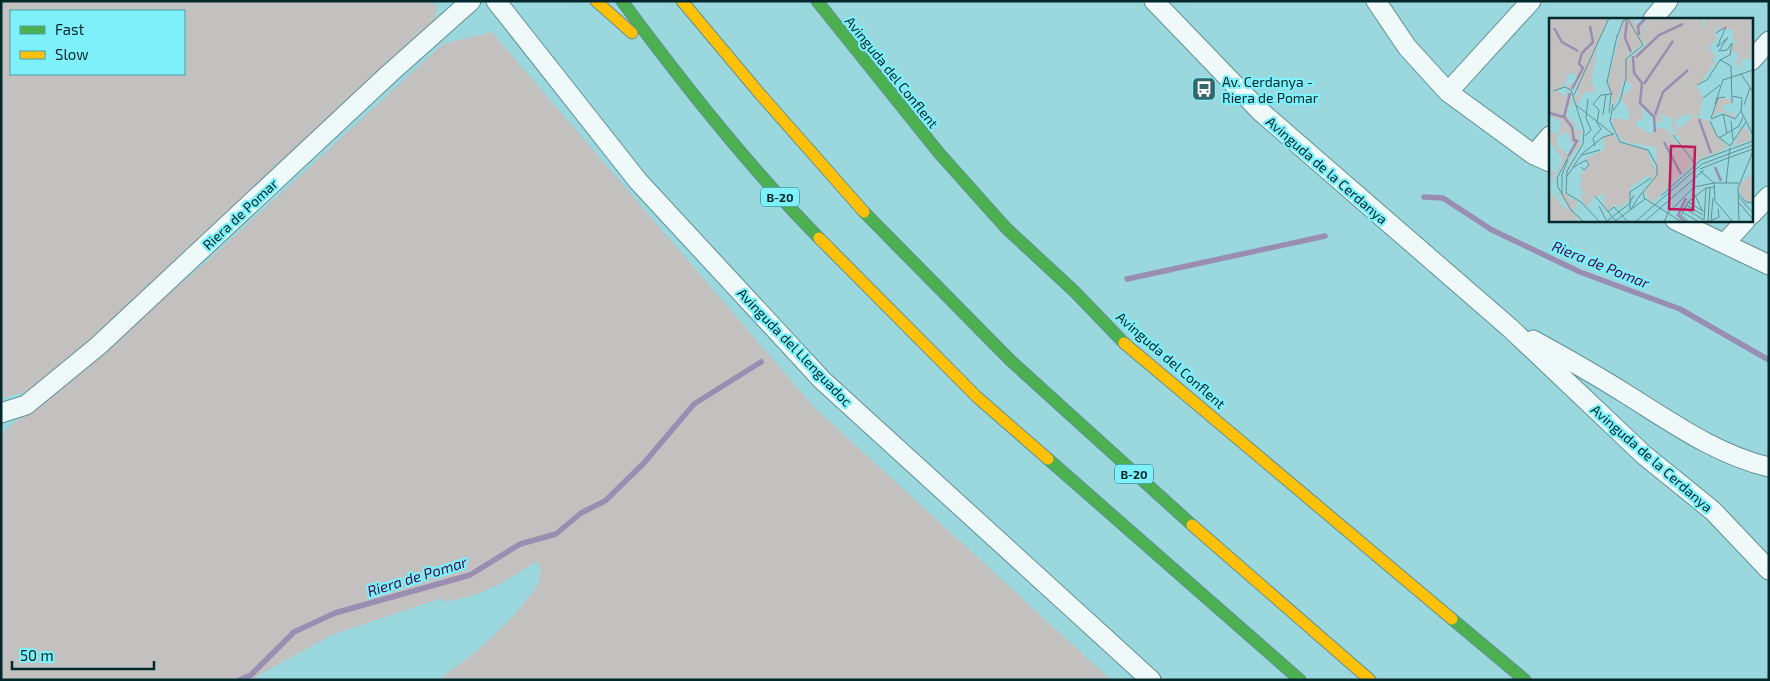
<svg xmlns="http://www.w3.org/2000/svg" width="1770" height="681" font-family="'Exo 2',sans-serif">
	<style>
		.green { fill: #c3c0c0; fill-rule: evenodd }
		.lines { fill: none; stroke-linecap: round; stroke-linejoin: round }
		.stream { stroke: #998eb1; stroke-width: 5.5 }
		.street-casing { stroke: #608f94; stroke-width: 21 }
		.fast-casing { stroke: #608f94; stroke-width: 13 }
		.slow-casing { stroke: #608f94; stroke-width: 13 }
		.street { stroke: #f0f9fa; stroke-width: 19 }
		.fast { stroke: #4caf50; stroke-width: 11 }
		.slow { stroke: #ffc107; stroke-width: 11 }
		.labels { text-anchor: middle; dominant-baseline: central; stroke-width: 4.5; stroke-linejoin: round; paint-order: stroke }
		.shield { fill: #7ef0fa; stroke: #276469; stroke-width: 1 }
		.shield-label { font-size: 12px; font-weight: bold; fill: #02282b }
		.street-label { font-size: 14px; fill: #02282b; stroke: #7ef0fa }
		.poi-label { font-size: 14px; fill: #02282b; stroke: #7ef0fa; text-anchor: start }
		.water-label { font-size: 15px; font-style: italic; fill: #450f4c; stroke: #7ef0fa }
		.inset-river { fill: none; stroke: #998eb1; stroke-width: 2.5 }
		.inset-road { fill: none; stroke: #5d9296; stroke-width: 1 }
		.view { fill: #c2185b; fill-opacity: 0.15; stroke: #c2185b; stroke-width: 2.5 }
		.inset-edge { fill: none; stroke: #02282b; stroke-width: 2.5 }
	</style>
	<rect width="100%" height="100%" fill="#9ad8de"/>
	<path class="green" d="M1,1H432L437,7L434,20L197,245L35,389L6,397L1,401ZM11,11H184V74H11Z
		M492,32L813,406L1111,680H439L479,649L514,616L538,585L541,569L536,562C509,579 477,600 443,601V598L334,634L250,680H1V434L204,264L443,44Z"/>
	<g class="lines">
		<path class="stream" d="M1424,197L1443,198L1492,230L1580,272L1680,309L1769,360
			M1127,279L1325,236
			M239,680L251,675L294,632L335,613L470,575L520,544L556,534L581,513L605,501L644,463L694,404L761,362"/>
		<defs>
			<path id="street" d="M496,1L638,181L822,380L1151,680
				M1154,1L1260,111L1510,328L1644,455L1713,511L1769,570
				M1376,1L1407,47L1448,92L1534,155L1550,162
				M1653,19L1668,1
				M1751,61L1769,41
				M1448,92L1531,1
				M1534,155L1550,136
				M1751,215L1769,196
				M1675,220L1769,265
				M1725,243L1746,220
				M1533,340C1564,357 1596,375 1626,394C1671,422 1717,455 1769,467
				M1,413L26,405L98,346L389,74L471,1"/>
			<path id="fast" d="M622,1C683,83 747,165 819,238
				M817,1L939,153L1006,228L1075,292L1124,343
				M864,212L1010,360L1192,525
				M1048,459L1300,680
				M1452,619L1525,680"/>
			<path id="slow" d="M596,1L632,33
				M682,1L760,94L864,212
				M819,238L977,397L1048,459
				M1124,343L1452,619
				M1192,525L1370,680"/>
		</defs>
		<use href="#street" class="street-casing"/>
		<use href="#fast" class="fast-casing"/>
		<use href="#slow" class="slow-casing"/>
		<use href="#street" class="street"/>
		<use href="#fast" class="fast"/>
		<use href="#slow" class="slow"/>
	</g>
	<defs>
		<symbol id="bus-square" viewBox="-11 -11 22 22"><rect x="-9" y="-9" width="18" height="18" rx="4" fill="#37666a" stroke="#7ef0fa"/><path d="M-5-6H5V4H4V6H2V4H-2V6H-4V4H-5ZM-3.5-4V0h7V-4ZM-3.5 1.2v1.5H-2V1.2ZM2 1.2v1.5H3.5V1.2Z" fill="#fff"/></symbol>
	</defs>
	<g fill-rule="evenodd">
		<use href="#bus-square" x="1190" y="75" width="28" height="28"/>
	</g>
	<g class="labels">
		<g class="shield">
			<rect x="761" y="187.5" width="38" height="19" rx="4"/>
			<rect x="1115" y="464.5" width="38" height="19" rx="4"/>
		</g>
		<g class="shield-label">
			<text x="780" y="197">B-20</text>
			<text x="1134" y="474">B-20</text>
		</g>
		<g class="street-label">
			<text transform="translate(892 72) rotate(51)">Avinguda del Conflent</text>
			<text transform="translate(1327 170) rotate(41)">Avinguda de la Cerdanya</text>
			<text transform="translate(240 214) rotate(-43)">Riera de Pomar</text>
			<text transform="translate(795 347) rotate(46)">Avinguda del Llenguadoc</text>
			<text transform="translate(1171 360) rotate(41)">Avinguda del Conflent</text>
			<text transform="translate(1652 458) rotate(41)">Avinguda de la Cerdanya</text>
		</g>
		<g class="poi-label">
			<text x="1222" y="81">Av. Cerdanya -<tspan x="1222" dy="16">Riera de Pomar</tspan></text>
		</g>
		<g class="water-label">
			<text transform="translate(1601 264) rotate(22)">Riera de Pomar</text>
			<text transform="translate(417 576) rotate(-17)">Riera de Pomar</text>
		</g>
	</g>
	<g transform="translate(1549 18)">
		<rect width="204" height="204" fill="#9ad8de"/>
		<path d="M0,0H59L37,53L24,72L17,68L27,64L28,57L19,55L16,67L0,75ZM75,0H83L87,6L96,1V23L79,38L76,60L65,89L59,64ZM97,0H154L151,12L158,0H173L171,3L174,0H204V12L200,15L204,14V40L192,42V50L187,44L190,40L187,32L182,36L184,25L190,24L183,22L191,21H183L185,13L179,11L170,12L168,16L170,4L165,16L168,20L160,30L167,39L163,41L168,48L164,47L151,65L147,67L154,80L150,98L135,97L126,103L130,111L124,115L123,100L110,96L114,101L109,106L105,98L91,89L95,98L86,107L102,116L110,109L119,112L131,130L129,122L132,119L124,117L144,98L160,103L168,119L179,129L144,145L103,185L95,173L107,159V129L76,124L68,116L62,100L81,102L79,91L73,81V75H79L83,67L76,63L77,44L96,27ZM49,29L42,65L47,70L44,76L39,73L33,76L29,87L26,80L30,73L27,71ZM19,71L26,90L22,83L17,97L29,109L23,107L25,113L30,111L35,116L29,117L32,127L25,134L17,155L26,125H22L19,114L10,118L12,103L0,98V76L8,72L16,79ZM169,80L182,81L183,85L171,88L182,98L181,94H184L186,100H182L173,93L164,98ZM0,110L9,118L8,128L17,134L19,139L11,152L6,157L5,156L4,167L0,150L7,155L14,141L0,123ZM193,110L200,112L202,122L185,128ZM64,117L71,125L97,131L108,155L103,162L99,157L82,169L79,185L74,183L76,186L71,190L67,186L59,193L54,183L56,176L45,179L38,189L31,178L36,175L31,169L34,160H29L40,148L37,141L56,131L54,119ZM199,157L204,159V184L197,183L191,175V165L197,162ZM0,173L18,192H21L13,180L5,173L13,178L16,174L21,181L29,182L24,196L30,199L27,202L0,204Z" fill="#c3c0c0"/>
		<path class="inset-river" d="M78,3L76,20L82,34M5,10L13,24L29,33M90,17L89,8L96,1M84,38L85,55L93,65L91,85L105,99L106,114M87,39L110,17L134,6M95,66L124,23M23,71L34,50L30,46L33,35L44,24L41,8M0,95L15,99M106,97L114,74L139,52M150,101L162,135M115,124L132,156M19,139L28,123L25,122L23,109L15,99L21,75M166,149L172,163M136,204L129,197L137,180"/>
		<path class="inset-road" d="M167,15L177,9L168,29L177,21M171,42L181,37L183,25L178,32L170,33L179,19M171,42L182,48L183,85M192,56L204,74M148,67L158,62L171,42M4,73L16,69L22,72L35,113L34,126L18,153L17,175L32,184L51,204M25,77L60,0M63,77L58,64L68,18M183,78L193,80L192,93L204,117M154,80L171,67M64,86L61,103L71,124L99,132L108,148V157L94,174L95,180L133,204M166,86L174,62L204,52M27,87L65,117M195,87L201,70M64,93L71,83L77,60V41L94,27L79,1L74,3L68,19M174,96L178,115M54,97L57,76M162,100L169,80L176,79M162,101L174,96L186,101L192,93M161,103L168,118L181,128M182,103L184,122M124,117L146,146M36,118L42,112L37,100L39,81M170,120L190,108L194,99M46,128L44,120L52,111L48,105L50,92L44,86L52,77L62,76L60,95M181,128L197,104M33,137L51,132M19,140L8,160L9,169L22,192L35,204M171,143L204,131M25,149L37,142L40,147L35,152L32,149M151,151L171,143M151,153L165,165L166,183L184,204M18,158L33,136L54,119L65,116M177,165L181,130M189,175L197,184L204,185M13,176V157L19,141M146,177L154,194M46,178L67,203M112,178L152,142L204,123M189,178L204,195M139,184L154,193M190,185L203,200M137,187L154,197M50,188L58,204M135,190L155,202L157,171M81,191V174L102,160M82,191L93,174M59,194L65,189L79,204M133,194L150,204M163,202L170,199L169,191M58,203L80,186L85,177M162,203L164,180M65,204L96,181M86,204L153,146L204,127M95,204L155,152M115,204L119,195L145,169L165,165H190M140,204L132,197L139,184L157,170L166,169M159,204L161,169M190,204L189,170L204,133"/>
		<path class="view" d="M122,128L146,129L144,192L120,191Z"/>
		<rect width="204" height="204" class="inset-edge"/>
	</g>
	<rect width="1770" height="681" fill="none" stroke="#02282b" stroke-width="5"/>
	<rect x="10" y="10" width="175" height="65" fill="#7ef0fa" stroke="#4ca0a7"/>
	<rect x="20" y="26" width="25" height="8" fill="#4caf50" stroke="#4ca0a7"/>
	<text x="55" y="35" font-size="15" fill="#02282b">Fast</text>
	<rect x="20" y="51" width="25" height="8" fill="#ffc107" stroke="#4ca0a7"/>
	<text x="55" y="60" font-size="15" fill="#02282b">Slow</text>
	<path d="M12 661v8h142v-8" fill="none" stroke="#02282b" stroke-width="2.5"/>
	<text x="20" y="661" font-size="15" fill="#02282b" stroke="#7ef0fa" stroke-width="4" paint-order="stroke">50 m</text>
</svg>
